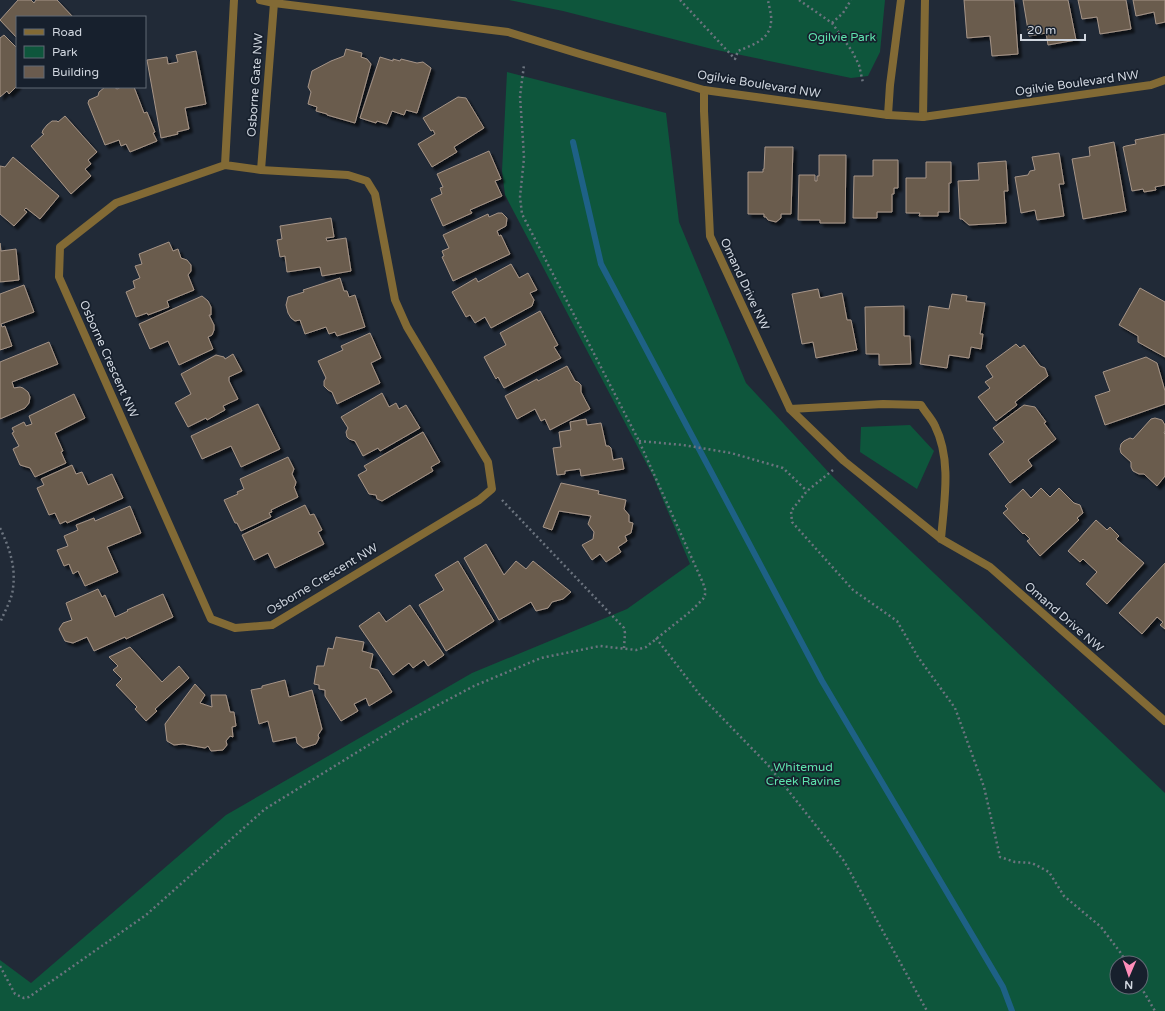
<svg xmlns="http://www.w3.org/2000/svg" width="1165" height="1011" font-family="'Varela Round',sans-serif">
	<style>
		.green { fill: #0e563c; fill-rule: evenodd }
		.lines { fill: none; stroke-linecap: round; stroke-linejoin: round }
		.stream { stroke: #1e6186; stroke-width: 6 }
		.building { fill: #6a5b4e; stroke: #a69587; filter: url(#shadow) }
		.path { stroke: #6c747f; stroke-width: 2.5; stroke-dasharray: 2 3; stroke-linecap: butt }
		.minor { stroke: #826a35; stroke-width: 8 }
		.tertiary { stroke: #826a35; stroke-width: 8 }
		.labels { text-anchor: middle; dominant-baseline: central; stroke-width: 3.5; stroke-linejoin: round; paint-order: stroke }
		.park-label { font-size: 12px; fill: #5ee3ad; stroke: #17202d }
		.street-label { font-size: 12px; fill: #d0d6df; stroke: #17202d }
	</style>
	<defs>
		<filter id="shadow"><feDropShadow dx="3.5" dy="3.5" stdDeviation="1" flood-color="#0009"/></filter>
	</defs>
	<rect width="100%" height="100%" fill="#212a37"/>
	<path class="green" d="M509,0H885L880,52L868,76L851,78L712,49L563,11Z
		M507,72L666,113L679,222L746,383L833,477L1165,793V1011H0V960L31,983L226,815L472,673L627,609L690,564L653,476L505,195L502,171ZM1117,963H1141V987H1117Z
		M910,425L934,451L917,489L860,452L861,427Z"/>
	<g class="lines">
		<path class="stream" d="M573,142L601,264L822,681L1003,987L1012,1011"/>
	</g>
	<path class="building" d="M18,0H31L34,3L36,0H57L73,17H17V38L0,20Z
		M964,0H1014L1018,54L992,56L990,36L967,38Z
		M1023,0H1068L1076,40L1048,45L1046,33L1029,36Z
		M1078,0H1126L1131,29L1100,34L1097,17L1082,19Z
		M1133,0H1165V22L1156,24L1154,12L1136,16Z
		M4,35L17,48V86L9,94L7,91L0,97V38Z
		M346,49L362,53L361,57L367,59L371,64L355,123L327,115V114L316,111L317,107L308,104L311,92L308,87L312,71L331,61L344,56Z
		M196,51L206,104L185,108L189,129L177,132L178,134L161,138L147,60L167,57L168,64L178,62L176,55Z
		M380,57L393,61V59L400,61L401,59L417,63L423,62L431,68L417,113L406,110L404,115L392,111L387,124L377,121L376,123L360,118Z
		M105,87H114L117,89L121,87H134L144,113L147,112L155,132L153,133L157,141L130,152L126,144L121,146L119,140L105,145L88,103L89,100L98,96L99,92Z
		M458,97L466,98L484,128L454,147L457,152L432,167L418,144L435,134L433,130L431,131L423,118Z
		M65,116L97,152L88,160L91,164L85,169L91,176L71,194L31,146L44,134L42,133L43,130L47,125L52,121H57L58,122Z
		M1165,134V185L1155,187L1156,190L1144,192L1143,189L1132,191L1123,147L1126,146L1136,144L1135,140Z
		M1114,142L1126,211L1083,219L1072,159L1090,156L1089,147Z
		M765,147H793L791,214H781V218L776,222L768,220L766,217H764V214H748V172H763V169H764Z
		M489,151L501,179L495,181L502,196L470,210L472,213L443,226L431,199L442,194L440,188L443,187L437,174Z
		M1059,153L1064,184H1059L1064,216L1037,220L1035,210L1021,213L1015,177L1028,175L1030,171L1035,170L1032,157Z
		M819,155H846L845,223H820V220H798L799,175H815V181H817V176H819Z
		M13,157L59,196L40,219L26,208L24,210L27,212L14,226L0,214V166L5,167Z
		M873,160H898V188H894V194H892V212H877V218H853L854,176H873Z
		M1006,161L1008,191H1004L1006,223L969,225L962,219H960L958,181L979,180L978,163Z
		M926,162H951V183H949V212H938V216H919L920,213H906V178H926Z
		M498,213H502L507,218L506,226L497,231L499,236L501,235L510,254L453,281L442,257L444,256L442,251L449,248L443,235L488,214L489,217Z
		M331,218L334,237L326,238L327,241L346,238L351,271L322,276L320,267L287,272L285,256L280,257L277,240L282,239L280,226Z
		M169,242L173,251L178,249L181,258L187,260L191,265V271L188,275L194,290L167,301L169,307L148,315L147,313L136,317L126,292L135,288L133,281L140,278L135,266L142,264L139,254Z
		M0,243L1,251L16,249L19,280L0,282Z
		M511,264L519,278L528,273L537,290L530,293L534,300L532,306L491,328L485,317L475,323L470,315L466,317L452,292L476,278L478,282Z
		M340,278L344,291H347L349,297L355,295L365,327L337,336L335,332L329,334L326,327L305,334L300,320L295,321L291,318L288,313L286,305L288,297L304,292L303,290Z
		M24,285L34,312L1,324L2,327L5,326L12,346L0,350V294Z
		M1140,288L1165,302V357L1138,342V336L1119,325Z
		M818,289L820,298L842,293L847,320H851L857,350L816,358L813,342L802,344L792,294Z
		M952,294L967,296L966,301L985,303L980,334H983L981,349L971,347L969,358L949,355L947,368L920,364L929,306L949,309Z
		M202,296L208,301L211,307V315H209L214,325V330L212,335L208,337L213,349L179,365L168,341L150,349L139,324Z
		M904,306V336H910L911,364L879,365V354H866L865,307Z
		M540,311L558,345L554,347L561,358L504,388L498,377L496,379L484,357L506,345L500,333Z
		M370,333L381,358L371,363L380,383L337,404L332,392L328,390L324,386V381L326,378L318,361L343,350L341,346Z
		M49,342L58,364L12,382L14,388L20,387L23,388L28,392L30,397L29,403L25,408L0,419V362Z
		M1016,344L1020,348L1024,345L1040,366L1045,368L1048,376L1015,402L1017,405L996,421L978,397L990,388L985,382L993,377L986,366Z
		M233,354L242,371L229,377V381L238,399L223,406L225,410L207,420L206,418L188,427L175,403L191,394L181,374L216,355L224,357L225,359Z
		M1146,357L1157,363L1165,391V404L1105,425L1095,396L1110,391L1103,372Z
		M567,366L575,381L578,382L581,385V392L590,409L550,430L545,419L541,421L535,409L517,419L505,396L537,379L538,381Z
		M382,393L389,407L396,403L399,409L406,405L420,428L380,451L378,448L363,456L355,441L349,439L347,437L346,432L348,428L341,417Z
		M74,394L85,418L55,433L63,451L61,452L66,463L35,477L30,468L20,465L13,449L19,446L12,433L14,432L12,428L24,422L26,426L32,424L29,416Z
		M258,404L280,449L241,467L231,446L202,459L191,436Z
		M1024,405L1035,407L1046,422L1044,423L1056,439L1028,460L1032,466L1010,483L989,454L1004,442L993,428Z
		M1155,418L1162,420L1165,425V431L1164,433L1165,434V476L1157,486L1144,474H1139L1133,471L1131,467V462L1121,453L1120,449L1121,444L1124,441L1130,438L1133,439L1151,419Z
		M586,419L587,425L601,423L606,446H609L611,448L613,460L622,458L624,469L581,476L580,469L565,471V474L557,475L553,448L561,447L559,432L571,430L570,422Z
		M423,432L440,462L431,467L433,471L382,501L377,499L376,495L369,494L358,475L367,470L364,466Z
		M288,457L294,469L292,474L296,482L295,486L294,487L298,497L271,510L272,512L269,513L271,517L241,531L237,523H235L224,500L238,494L237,492L244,489L240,479Z
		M72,465L76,474L82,472L88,485L112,474L123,498L67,523L66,521L60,524L55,513L49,515L37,488L44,485L41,479Z
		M561,483L599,491L598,494L626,500L624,509L629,515V522L633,523L631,533L625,536L627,541L618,547L621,552L606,562L600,554L592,560L582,545L593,539L594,532L588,524L591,516L559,511L552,530L543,527Z
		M1041,488L1050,497L1059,488L1074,503L1080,505L1083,513L1077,518L1079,520L1040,556L1027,541L1030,539L1024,533L1023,534L1003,513L1008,509L1005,506L1023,489L1031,498Z
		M305,505L310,515L314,514L322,530L318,532L324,544L275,568L268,553L254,560L242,535Z
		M130,506L141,533L107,547L118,572L85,586L78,571L73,574L69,564L64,566L57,550L68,546L64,536L78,530L76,525L94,518L95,521Z
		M1096,520L1107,530L1110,527L1119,536L1116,539L1144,563L1107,604L1086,584L1097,572L1083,559L1080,562L1068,551Z
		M486,544L504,575L516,561L526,569L533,561L571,592L563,599L552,602L548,608L536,611L531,602L499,620L464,558Z
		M458,561L494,621L446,651L419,605L444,590L435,575Z
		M1165,563V629L1160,625L1163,622L1157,617L1142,634L1119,613Z
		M98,589L102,597L105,595L115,617L128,611L127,610L163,594L173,617L126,639L125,637L94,651L87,637L73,643L65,641L59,629L63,623L72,620L66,603Z
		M410,605L444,655L428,666L424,660L413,668L409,663L393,675L359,626L379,612L386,622Z
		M336,637L364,642L362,651L373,654L370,668L378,670L392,692L369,706L366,698L354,704L358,711L341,721L325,696V690L319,689V685L314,684L317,666H324L328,648L333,649Z
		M130,647L162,682L179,666L189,678L155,709L157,711L146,721L135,709L137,707L116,685L122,679L113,670L118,666L109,657Z
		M285,680L289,697L312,690L322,729L318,735L319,738L316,744L303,748L297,743L296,737L273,742L268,721L259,724L251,690L262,688V686Z
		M195,684L205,695L200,703L212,707L211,695H226L230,712H234L236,726L232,727L233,737L230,736L226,741L227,745L223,750L211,751L208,746L205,748L183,744L174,745L167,741L165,724Z"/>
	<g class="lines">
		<path class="path" d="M680,0L735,59L738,51C752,45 770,40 771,22C772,15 769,7 768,0
			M799,0L832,23L852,51L859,65L863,83
			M832,23L843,13L851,0
			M639,441L683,445L731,453L783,468L807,491
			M833,470L807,491L791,511L792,522L853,590L897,621L918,657L955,708L984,787L1000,857L1015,862L1032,863L1049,872L1064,896L1101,927L1120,952L1127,963
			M502,500L624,628L625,633L624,648
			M0,528C9,547 16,566 13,588C12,600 4,612 0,623
			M656,638L700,695L768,765L844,861L927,1011
			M0,966L15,994L24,998L29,997L146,915L265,809L406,722L474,686L541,658L600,646L636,650L646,647L691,611L703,599L705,595V589L703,583L639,441L522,214L520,197L524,158L523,141L520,96L524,65
			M1141,987L1155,1011"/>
		<path class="minor" d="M704,90V111L710,236L790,409L844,461L941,539L990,567L1165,721
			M888,115L890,85L901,0
			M923,117L925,0
			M225,165L261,170L348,175L367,181L375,194L395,300L407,327L488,462L492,489L479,500L272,625L235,628L211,619L59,277L60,247L116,203Z
			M225,165L234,0
			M261,170L274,3
			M790,409L883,404L921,405C925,412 932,419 935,426C952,460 944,502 941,539"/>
		<path class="tertiary" d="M260,0L274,3L508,32L583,55L704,90L888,115L923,117L1151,85L1165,80"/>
	</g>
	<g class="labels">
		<g class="park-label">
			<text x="842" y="37">Ogilvie Park</text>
			<text x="803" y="767">Whitemud<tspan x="803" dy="14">Creek Ravine</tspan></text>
		</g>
		<g class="street-label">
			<text transform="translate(1077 83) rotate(-8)">Ogilvie Boulevard NW</text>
			<text transform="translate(759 84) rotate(9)">Ogilvie Boulevard NW</text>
			<text transform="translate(255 85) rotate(-86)">Osborne Gate NW</text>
			<text transform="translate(745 284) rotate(65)">Omand Drive NW</text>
			<text transform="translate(109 359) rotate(66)">Osborne Crescent NW</text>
			<text transform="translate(322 579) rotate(-31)">Osborne Crescent NW</text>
			<text transform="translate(1064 617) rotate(41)">Omand Drive NW</text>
		</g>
	</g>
	<rect x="16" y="16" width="130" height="72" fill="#17202d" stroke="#616974"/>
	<rect x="24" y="29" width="20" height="6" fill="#826a35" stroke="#616974"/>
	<text x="52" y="36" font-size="12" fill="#d0d6df">Road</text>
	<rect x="24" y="46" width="20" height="12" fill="#0e563c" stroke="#616974"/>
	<text x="52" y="56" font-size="12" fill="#d0d6df">Park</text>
	<rect x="24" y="66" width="20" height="12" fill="#6a5b4e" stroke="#616974"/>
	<text x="52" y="76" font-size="12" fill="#d0d6df">Building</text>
	<g transform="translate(1129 975) rotate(182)"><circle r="19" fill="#17202d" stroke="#616974"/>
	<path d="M0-3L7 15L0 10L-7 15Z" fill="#ff8eba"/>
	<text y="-6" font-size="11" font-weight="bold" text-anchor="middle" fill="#d0d6df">N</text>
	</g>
	<path d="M1021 34v6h64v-6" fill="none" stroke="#d0d6df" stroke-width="2"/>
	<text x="1027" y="34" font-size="12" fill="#d0d6df" stroke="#17202d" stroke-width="3" paint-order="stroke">20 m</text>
</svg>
